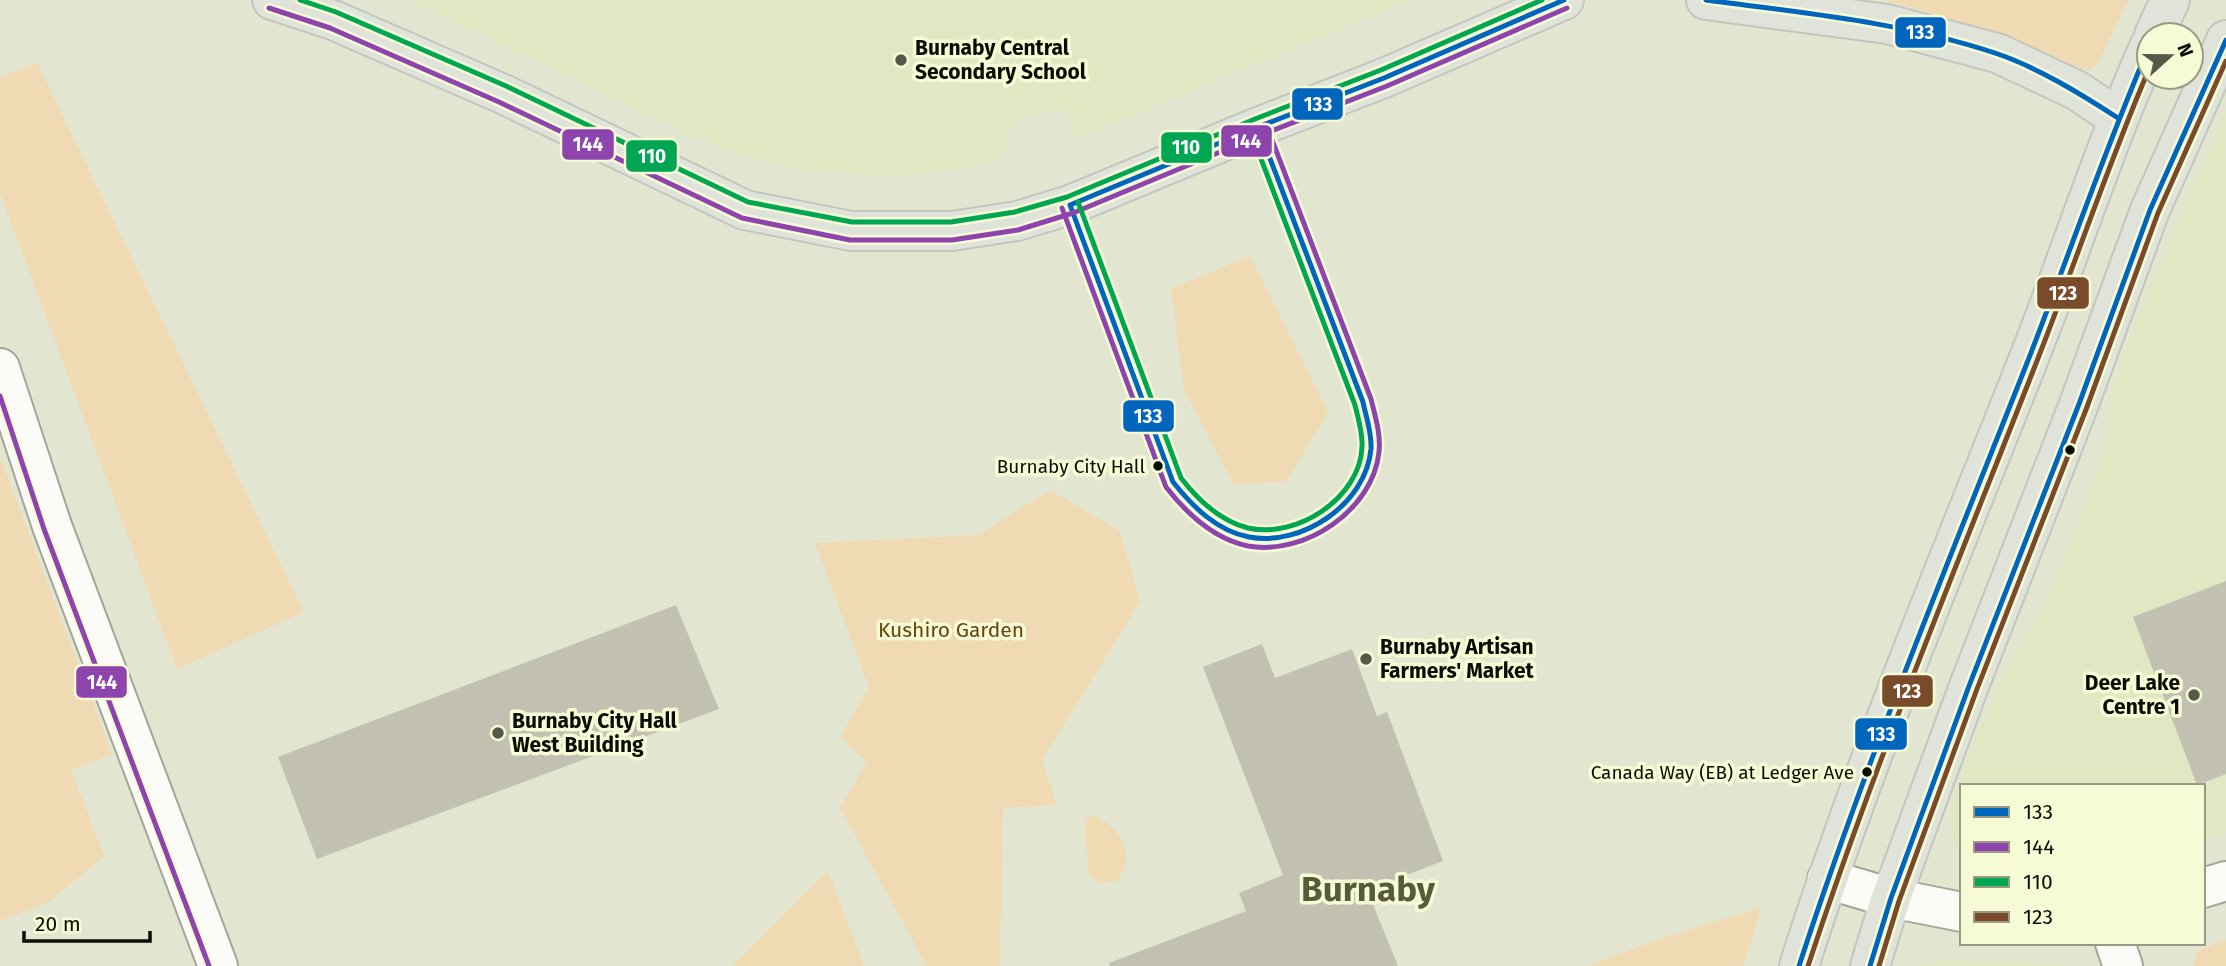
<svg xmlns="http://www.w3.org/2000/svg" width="2226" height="966" font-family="'Fira Sans',sans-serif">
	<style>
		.built { fill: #e1e6c3 }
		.green { fill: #f0dab3 }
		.building { fill: #c2c1b1 }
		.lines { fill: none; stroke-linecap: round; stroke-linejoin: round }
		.minor-casing { stroke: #a3a696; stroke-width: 42 }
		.major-casing { stroke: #c4c6bc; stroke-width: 42 }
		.minor { stroke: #fbfbf8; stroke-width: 38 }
		.major { stroke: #dfe3da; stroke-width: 38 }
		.bus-1-casing { stroke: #f6fbd5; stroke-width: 10 }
		.bus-2-casing { stroke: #f6fbd5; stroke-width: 10 }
		.bus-3-casing { stroke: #f6fbd5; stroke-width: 10 }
		.bus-4-casing { stroke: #f6fbd5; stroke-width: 10 }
		.bus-1 { stroke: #0065bd; stroke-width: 5 }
		.bus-2 { stroke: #8e44ad; stroke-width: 5 }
		.bus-3 { stroke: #00a651; stroke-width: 5 }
		.bus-4 { stroke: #7a4b2a; stroke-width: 5 }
		.poi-dot { fill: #56584a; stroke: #f6fbd5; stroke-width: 2.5 }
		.bus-dot { fill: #0b0c02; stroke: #f6fbd5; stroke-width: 2.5 }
		.labels { text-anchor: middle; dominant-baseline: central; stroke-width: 7; stroke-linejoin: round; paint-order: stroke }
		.bus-label { font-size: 19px; fill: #0b0c02; stroke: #f6fbd5; text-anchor: end }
		.poi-label { font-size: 21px; font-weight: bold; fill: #0b0c02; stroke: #f6fbd5; text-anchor: start }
		.park-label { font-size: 21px; fill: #674410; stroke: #f6fbd5 }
		.town-label { font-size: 35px; font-weight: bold; fill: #575b3a; stroke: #f6fbd5 }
		.line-badge { stroke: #f6fbd5; stroke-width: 2.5 }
		.badge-label { font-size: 19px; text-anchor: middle; font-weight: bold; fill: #fff }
	</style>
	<rect width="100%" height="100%" fill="#e2e6d0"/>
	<path class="built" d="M408,0H1410L1086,135L1074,137L1066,108L1012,121L1007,149L997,160L984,166L893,176L802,170L736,154L686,133Z
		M2226,109V833L2203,841V786H1962V853L1955,842L1952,829L1949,817L1950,801L2000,681L2049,595L2070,544L2107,443L2115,377L2121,358Z
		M1946,961L2058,964L2069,966H1913Z"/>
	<path class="green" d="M1882,0H2128L2097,65L2087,71C2020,41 1953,17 1882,0Z
		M37,63L304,612L177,669L0,193V77Z
		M1250,256L1328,412L1287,481L1234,485L1184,390L1171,289Z
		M0,457L112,754L71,770L104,856L49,902L0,921Z
		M1050,490L1120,531L1140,602L1042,760L1057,805L1003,808L1000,966H927L840,808L867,762L840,737L869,687L815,543L978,535Z
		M1093,815C1121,827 1137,855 1117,881L1097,883L1089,874L1085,830L1087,818Z
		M828,871L864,966H732Z
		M1762,907L1743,966H1588L1654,941Z
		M2226,940V966H2193L2197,951Z"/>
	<path class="building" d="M2226,581V774L2197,785L2133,617Z
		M676,605L719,709L317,859L278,757Z
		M1262,644L1275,678L1352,649L1377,716L1387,712L1443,861L1367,890L1398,966H1110L1109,963L1246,911L1239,893L1283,875L1203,667Z"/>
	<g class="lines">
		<defs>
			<path id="minor" d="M0,368L52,526L218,966
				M1827,879L1891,898L1962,912
				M2203,888L2226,881
				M2115,943L2123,966"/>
			<path id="major" d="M272,0L333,20L503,94L745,210L851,231H952L1017,221L1070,205L1258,127L1384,78L1564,0
				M1706,0L1887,24L1997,53L2076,90L2118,118
				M2154,35L2170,0
				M1799,966C1864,761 1948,563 2027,363C2069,258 2103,150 2149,47
				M1870,966L1891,898L1969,686L2079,404L2150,210L2226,40"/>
		</defs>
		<use href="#minor" class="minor-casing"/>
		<use href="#major" class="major-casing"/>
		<use href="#minor" class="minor"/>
		<use href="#major" class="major"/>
		<defs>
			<path id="bus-1" d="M1706,0C1803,13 1902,22 1995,53C2037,67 2081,94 2118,118
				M1070,205L1173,482C1193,507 1217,531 1249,537C1302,547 1366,504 1371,449C1372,433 1366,417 1363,402L1258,127
				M1070,205L1258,127L1384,78L1564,0
				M1799,966C1866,761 1948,563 2027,363C2068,258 2104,151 2149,47
				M1870,966L1891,898L1969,686L2079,404L2150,210L2226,40"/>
			<path id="bus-2" d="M269,8L330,28L499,102L742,218L850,240H952L1018,230L1073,213L1261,135L1387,86L1567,8
				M1062,208L1166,487C1187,514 1214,539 1248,546C1305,556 1373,510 1379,452C1381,434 1375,416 1371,399L1266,124
				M0,396L44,529L209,966"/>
			<path id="bus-3" d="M300,0L336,12L506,86L748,202L852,222H951L1015,212L1067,197L1255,119L1381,70L1542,0
				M1078,202L1181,478C1198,500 1220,521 1248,528C1297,539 1360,498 1362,447C1363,433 1358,418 1355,405L1250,130"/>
			<path id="bus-4" d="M1808,966C1875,763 1957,565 2035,366C2074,267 2107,167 2149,69
				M1879,966L1899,901L1977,689L2087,407L2158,213L2226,61"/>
		</defs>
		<use href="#bus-1" class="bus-1-casing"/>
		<use href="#bus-2" class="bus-2-casing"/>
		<use href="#bus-3" class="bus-3-casing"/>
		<use href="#bus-4" class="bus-4-casing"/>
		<use href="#bus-1" class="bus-1"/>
		<use href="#bus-2" class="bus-2"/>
		<use href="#bus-3" class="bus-3"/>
		<use href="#bus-4" class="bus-4"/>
	</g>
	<g class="poi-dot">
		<circle cx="901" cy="60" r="7"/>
		<circle cx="1366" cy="659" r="7"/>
		<circle cx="2194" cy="695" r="7"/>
		<circle cx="498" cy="733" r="7"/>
	</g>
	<g class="bus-dot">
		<circle cx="2070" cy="450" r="6"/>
		<circle cx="1158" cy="466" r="6"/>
		<circle cx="1867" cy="772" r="6"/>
	</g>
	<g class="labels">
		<g class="bus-label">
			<text x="1145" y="466">Burnaby City Hall</text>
			<text x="1854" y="772">Canada Way (EB) at Ledger Ave</text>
		</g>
		<g class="poi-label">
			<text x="915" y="48">Burnaby Central<tspan x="915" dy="24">Secondary School</tspan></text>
			<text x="1380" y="647">Burnaby Artisan<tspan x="1380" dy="24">Farmers' Market</tspan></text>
			<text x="2180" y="683" text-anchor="end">Deer Lake<tspan x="2180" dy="24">Centre 1</tspan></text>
			<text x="512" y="721">Burnaby City Hall<tspan x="512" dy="24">West Building</tspan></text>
		</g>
		<g class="park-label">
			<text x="951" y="630">Kushiro Garden</text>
		</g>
		<g class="town-label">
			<text x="1368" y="889">Burnaby</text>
		</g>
	</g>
	<g class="line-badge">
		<rect x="1894" y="16" width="53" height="33" rx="7" fill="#0065bd"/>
		<rect x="1291" y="87" width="53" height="34" rx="7" fill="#0065bd"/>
		<rect x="1220" y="124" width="53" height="34" rx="7" fill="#8e44ad"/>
		<rect x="561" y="128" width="54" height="33" rx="7" fill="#8e44ad"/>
		<rect x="1160" y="131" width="53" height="33" rx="7" fill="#00a651"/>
		<rect x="625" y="139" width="53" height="34" rx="7" fill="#00a651"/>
		<rect x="2036" y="276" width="54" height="34" rx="7" fill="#7a4b2a"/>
		<rect x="1122" y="399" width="53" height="34" rx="7" fill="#0065bd"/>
		<rect x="75" y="665" width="53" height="34" rx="7" fill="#8e44ad"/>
		<rect x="1881" y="674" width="53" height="34" rx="7" fill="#7a4b2a"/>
		<rect x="1854" y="717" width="54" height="34" rx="7" fill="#0065bd"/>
	</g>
	<g class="badge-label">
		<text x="1920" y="39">133</text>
		<text x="1318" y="111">133</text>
		<text x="1246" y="148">144</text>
		<text x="588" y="151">144</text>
		<text x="1186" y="154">110</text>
		<text x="652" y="163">110</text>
		<text x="2063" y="300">123</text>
		<text x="1148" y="423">133</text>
		<text x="102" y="689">144</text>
		<text x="1907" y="698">123</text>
		<text x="1881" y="741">133</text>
	</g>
	<rect x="1960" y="784" width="245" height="161" fill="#f6fbd5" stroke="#989b81" stroke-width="2"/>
	<rect x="1974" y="807" width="35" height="10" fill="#0065bd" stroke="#989b81" stroke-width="2"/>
	<text x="2023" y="819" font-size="21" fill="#0b0c02">133</text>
	<rect x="1974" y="842" width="35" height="10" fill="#8e44ad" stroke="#989b81" stroke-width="2"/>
	<text x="2023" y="854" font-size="21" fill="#0b0c02">144</text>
	<rect x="1974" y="877" width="35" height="10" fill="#00a651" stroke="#989b81" stroke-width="2"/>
	<text x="2023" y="889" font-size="21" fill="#0b0c02">110</text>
	<rect x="1974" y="912" width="35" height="10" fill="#7a4b2a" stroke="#989b81" stroke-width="2"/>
	<text x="2023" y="924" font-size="21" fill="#0b0c02">123</text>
	<g transform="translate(2170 56) rotate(69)"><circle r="33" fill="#f6fbd5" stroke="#989b81" stroke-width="2"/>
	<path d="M0-5L12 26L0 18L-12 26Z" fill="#56584a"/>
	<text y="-10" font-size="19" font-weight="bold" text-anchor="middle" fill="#0b0c02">N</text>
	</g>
	<path d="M24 931v10h126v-10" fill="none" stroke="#0b0c02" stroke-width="3.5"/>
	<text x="35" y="931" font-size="21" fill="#0b0c02" stroke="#f6fbd5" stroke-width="5" paint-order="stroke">20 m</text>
</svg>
